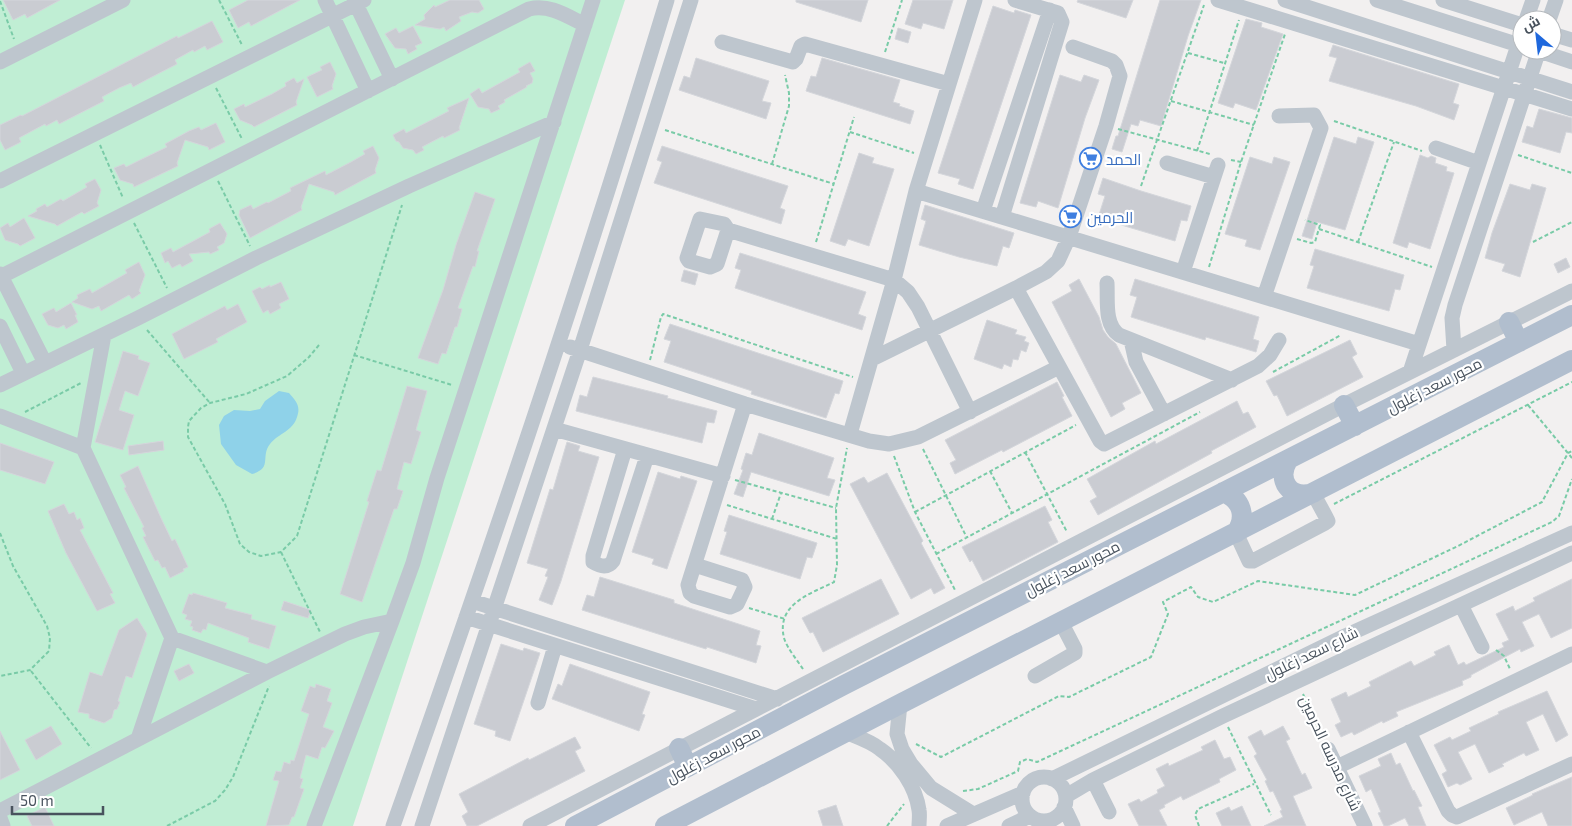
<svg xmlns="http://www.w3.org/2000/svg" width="1572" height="826" font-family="'Exo 2',Cairo,sans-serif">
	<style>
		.green { fill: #c0eed4 }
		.water { fill: #8fd2e9 }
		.building { fill: #caccd2; stroke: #d4d6db }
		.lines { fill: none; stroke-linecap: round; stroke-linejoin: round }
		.path { stroke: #79cba7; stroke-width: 2; stroke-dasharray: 4 2.5; stroke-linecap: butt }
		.minor { stroke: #bec6ce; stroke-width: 15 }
		.major { stroke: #b1bece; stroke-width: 20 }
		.labels { text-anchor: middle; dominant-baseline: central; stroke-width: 4.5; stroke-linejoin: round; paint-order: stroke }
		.shop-label { font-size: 15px; fill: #366cbe; stroke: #fff; text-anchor: start }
		.street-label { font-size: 15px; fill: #48525d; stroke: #fff }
	</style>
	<rect width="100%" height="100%" fill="#f2f0f0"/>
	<path class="green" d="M0,0H625L353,826H0Z"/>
	<path class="water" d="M279,391L289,393C296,401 301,406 297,417C293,431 279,433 270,444C260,457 273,468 252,474L236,465L221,444L219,425L224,416L234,410L250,411L260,409L265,401Z"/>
	<path class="building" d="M3,0H60L27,18L25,14L13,20Z
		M248,0H300L251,26L249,22L238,28L229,10Z
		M450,0H479L484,9L478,13L472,12L459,17L461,21L446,31L444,27L440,29L415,25L425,19L424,15L434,5L435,7Z
		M796,0H868L861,22L796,2Z
		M913,0H953L944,29L923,23L921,29L905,24Z
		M1078,0H1133L1126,18L1077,2Z
		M1160,0H1201L1188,36L1161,126L1140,120L1138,126L1131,124L1122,152L1112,149L1116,136H1118Z
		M993,6L1014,13L1015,10L1031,15L973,189L958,184L960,179L938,173Z
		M1246,19L1262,23L1261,27L1283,34L1256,110L1235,103L1233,108L1218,103Z
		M212,21L223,42L207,50L205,46L194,52L193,50L175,60L177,64L148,79L133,87L131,83L119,88L102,97L104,101L59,124L57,120L46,126L45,124L19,138L21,142L5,150L0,140V125L21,115L22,116L177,36L178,38Z
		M413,26L422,43L415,46L417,49L408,54L406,49L395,48L385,34L396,28L399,33Z
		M898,28L911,32L908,43L895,39Z
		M1333,45L1459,84L1453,103L1459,105L1454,120L1416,106L1329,81L1337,58L1329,56Z
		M696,58L769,81L762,101L771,103L766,119L679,90L684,76L690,78Z
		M822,58L900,80L893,102L900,104L899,106L914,111L910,124L806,91L811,76L816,77Z
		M330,62L336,74L332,86L333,89L317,97L307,77L322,70L320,67Z
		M530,62L535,71L530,73L533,79L532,83L526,86L527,87L504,100L505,102L498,106L500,109L491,113L489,109L478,107L470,94L479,88L482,93L520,72L518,69Z
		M1060,75L1081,82L1084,75L1099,80L1085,118L1058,208L1038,201L1036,207L1020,203Z
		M294,78L297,83L304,79L296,102L297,105L254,127L252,125L240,120L234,109L244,104L245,107L272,94L286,86L285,83Z
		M469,98L459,128L460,130L444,138L443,136L422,147L424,150L416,154L413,150L403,148L399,142L396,141L393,135L404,129L406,133L449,111L447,108Z
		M1539,109L1572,118V133L1566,132L1560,153L1522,142L1527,126L1533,128Z
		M216,123L225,142L209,150L208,147L185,140L177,163L178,166L134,187L133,184L120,180L114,168L124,164L126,167L140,160L167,147L165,144L189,131L199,127L201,130Z
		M1334,137L1356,144L1358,137L1374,142L1345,230L1317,222L1312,239L1302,236Z
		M373,146L379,158L375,170L376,173L335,195L334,192L309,184L301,207L302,210L250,238L239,215L240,210L251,205L253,209L267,202L268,203L291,191L290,188L325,171L326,175L351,162L365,154L363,151Z
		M662,146L788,186L780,208L785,210L781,224L654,183L662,162L657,160Z
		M859,153L874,158L872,163L894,169L869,246L848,239L845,246L830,241Z
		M1420,155L1428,158L1431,156L1436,158L1435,163L1447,167L1446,171L1454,173L1430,249L1409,242L1407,248L1393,243Z
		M1250,157L1272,164L1274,157L1290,162L1260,250L1245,246L1247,240L1225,234Z
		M1103,178L1141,191L1191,206L1187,221L1181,220L1175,241L1098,218L1105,196L1098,194Z
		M95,179L101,190L97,203L99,206L84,214L82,212L57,226L55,224L28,216L37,211L36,209L45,204L47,207L61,199L63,201L87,187L85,184Z
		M1510,184L1530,190L1532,184L1546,188L1520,277L1502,271L1505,264L1485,258L1492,233Z
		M475,192L495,199L477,251H479L475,267L473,266L458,308L462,309L457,327H455L446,354L442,353L438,364L418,358L443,290L456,245Z
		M925,205L1014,233L1009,248L1003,246L997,266L959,257L919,245L926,221L921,219Z
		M24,218L35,238L20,246L18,244L5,240L0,228L8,223L10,227Z
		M220,223L227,234L224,243L217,247L219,250L210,254L209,252L189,254L193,261L182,267L180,264L172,268L168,261L165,263L161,253L171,248L173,252L210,232L209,229Z
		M1315,249L1404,275L1400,290L1395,289L1389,311L1307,288L1314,266L1310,265Z
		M740,253L866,292L858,314L866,317L862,330L735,288L741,270L735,268Z
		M1566,258L1570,267L1558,273L1554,264Z
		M139,262L145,275L139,291L141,293L132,299L129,295L101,311L99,306L92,309L72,302L78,298L77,295L90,289L92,293L127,273L125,270Z
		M684,270L698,274L695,285L681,281Z
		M1079,279L1099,317L1103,330L1108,337L1116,344L1141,393L1122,403L1125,409L1111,417L1052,302L1072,291L1069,285Z
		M1135,279L1259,317L1253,339L1259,341L1256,352L1206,337L1205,340L1131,317L1137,297L1130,295Z
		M281,282L289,299L279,304L281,308L270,314L268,310L263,313L252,291L260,287L262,289L270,285V287Z
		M71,303L77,315H75L78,322L66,329L64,325L58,328L48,325L42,314L54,308L56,312Z
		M238,304L247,322L216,339L218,342L184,359L172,334L225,306L227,310Z
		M987,320L1017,330L1015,334L1026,337L1024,341L1029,343L1026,352L1021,350L1018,360L1013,359L1011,367L1004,364L1002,369L974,359Z
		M670,324L843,381L839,394L835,393L826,418L751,394L752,391L664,362L671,341L664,339Z
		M1350,340L1357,354L1352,357L1363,377L1287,416L1277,395L1274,396L1266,381Z
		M123,351L139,356L138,359L150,363L138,396L125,391L119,410L134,415L123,450L95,442Z
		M593,377L668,396L667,398L717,411L714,423L707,422L702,443L576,411L580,395L587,397Z
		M1057,382L1064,396L1062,397L1072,416L1003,452L1002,450L955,474L950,463L956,460L945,440Z
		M407,386L427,391L416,430L421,432L411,464L404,462L397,489L403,491L397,509H394L362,602L340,594L369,502L367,501L377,470L381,471Z
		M1237,401L1243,414L1248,412L1256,427L1211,451L1212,453L1098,515L1090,501L1097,497L1087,479L1155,441L1156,444Z
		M759,433L834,458L827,478L835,480L829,496L751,472L743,497L734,494L743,470L741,469L746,453L752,455Z
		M163,441L164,450L129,455L128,446Z
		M567,442L580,446L578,451L599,457L561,581L552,605L539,600L548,577L545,576L548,569L527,563L550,489L553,490Z
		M0,443L54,462L45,484L0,470Z
		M138,466L161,518L172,541L175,539L188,567L183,569L184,571L170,578L165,567L162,568L158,560L155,561L143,537L146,536L142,528L144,527L124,488L126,487L120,475Z
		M658,472L680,479L681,476L697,481L667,569L652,564L654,559L632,552Z
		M887,473L923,541L921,543L945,588L934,594L931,588L911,599L850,484L864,477L868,483Z
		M64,504L69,514L74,512L77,520L80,518L84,528L80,530L113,593L110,594L115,603L97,611L66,553L48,511Z
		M1045,506L1052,520L1048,522L1058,542L983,581L972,560L970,562L962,547Z
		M729,515L817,543L812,558L807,557L800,579L720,554L727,532L724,531Z
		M600,577L674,600V603L760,631L756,645L761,646L756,663L707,647L706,649L582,610L587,595L594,597Z
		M881,579L899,614L823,652L813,632L810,633L802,618Z
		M1572,579V628L1551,638L1539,614L1522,622L1534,646L1521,652L1520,649L1471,675V677L1462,681L1463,685L1396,712L1398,716L1383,723L1382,721L1354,735L1352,732L1341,737L1335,725L1341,722L1331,699L1346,692L1348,697L1371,686L1369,682L1411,661L1414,666L1436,655L1434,652L1449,645L1458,665L1464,662L1466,665L1504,647L1502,643L1509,640L1496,614L1513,606L1515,611L1535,601L1533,598Z
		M193,593L227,603L225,608L252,615L251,619L276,626L269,649L248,642L249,638L208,623L206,630L203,629L201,633L192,630L193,627L190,626L192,621L185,619L187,615L182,613L189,594L192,595Z
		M284,601L311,610L308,618L281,610Z
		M137,618L147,634L132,678L126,676L118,701L120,702L117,709L114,710L112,718L104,723L89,718V714L78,712L90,672L102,676L119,630Z
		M501,644L523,651L524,648L540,653L510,741L495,736L496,731L474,724Z
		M189,664L194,673L179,681L174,671Z
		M570,664L650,692L642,714L645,715L639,731L552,699L558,684L562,686Z
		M316,684L331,689L327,701L332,703L323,727L334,731L325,748L322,747L318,759L306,755L300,778L303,779L300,788L304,789L294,817H292L289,825L266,826L279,781L273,780L276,771L281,772L284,762L290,764L291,760L294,761L309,714L301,711L310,686L315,688Z
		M1547,691L1568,735L1556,742L1543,714L1526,722L1539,750L1526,756L1524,753L1502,764L1504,766L1489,773L1475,744L1458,752L1472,779L1460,785L1457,783L1448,787L1442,774L1447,771L1434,745L1450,737L1452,740L1471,731L1469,728L1499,714L1498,712Z
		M51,726L62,744L36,760L25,740Z
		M1283,726L1290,739L1286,741L1302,775L1305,773L1312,788L1293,796L1306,826H1264L1283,817L1280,811L1282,810L1273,791L1270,792L1265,781L1267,780L1254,756L1257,754L1248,737L1261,730L1264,736Z
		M0,731L20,770L0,780Z
		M575,737L581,748L575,751L585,771L477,826H467L462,816L468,812L459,794L528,758L529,760Z
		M1215,740L1224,759L1230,757L1236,770L1219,779L1220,782L1183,800L1181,796L1164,805L1165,807L1159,810L1167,826H1139L1128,804L1139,799L1141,802L1158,793L1157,790L1165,786L1156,769L1168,763L1169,766L1203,750L1201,747Z
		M1391,753L1396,765L1400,763L1413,791L1414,790L1422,806L1418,807L1426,826H1409L1405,818L1388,826H1384L1378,813L1381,812L1371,789L1366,792L1359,776L1381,766L1378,759Z
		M1572,777V826H1548L1542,812L1514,825L1506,808L1533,795L1532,794Z
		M836,805L843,826H823L818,811Z
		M1242,806L1251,826H1222L1216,813L1229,807L1231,811Z
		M45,807L54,826H32L27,816Z"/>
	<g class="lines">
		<path class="path" d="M219,0L242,45
			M0,1L14,39
			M885,52L902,0
			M1188,53L1224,63
			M216,88L242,139
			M1171,101L1254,125
			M1334,121L1422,151
			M1118,129L1210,154
			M665,130L834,184
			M850,132L914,153
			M100,145L123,198
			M1197,151L1239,20
			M1518,155L1572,173
			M1231,160L1241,162
			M772,164L789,106V93L785,75
			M218,181L250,246
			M1141,186L1204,5
			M134,223L167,288
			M1319,229L1432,267
			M1297,239L1311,243L1315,242L1320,225L1305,220
			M816,242L854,117
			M1358,242L1394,142
			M1533,242L1572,222
			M1209,267L1241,162L1285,34
			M147,330L210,403
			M319,345L309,357L287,376L246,394L210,403L201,408L189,421L188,427V437L225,504L240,544L249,552L261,556L281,552L297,536L402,205
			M354,355L452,385
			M650,360L661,317L663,314L853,377
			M1273,372L1341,335
			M1528,405L1572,458
			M25,412L81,383
			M923,449L967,538
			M1025,452L1067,532
			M894,456L915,512L955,590
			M990,471L1012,513
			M735,480L836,508
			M1334,504L1572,382
			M727,505L837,539
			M915,512L1076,425
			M772,519L781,493
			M0,533L13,566L47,626L50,638L49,651L30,670L0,676
			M281,552L320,632
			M936,554L1200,412
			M749,608L785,619
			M1496,650L1504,656L1510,669
			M803,669C797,660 787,648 784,638C776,604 810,594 834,582L837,565L836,508L847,448
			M31,671L91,748
			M1303,694L1323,738
			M1228,727L1271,815
			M916,744L941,757L1059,696L1069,697L1151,657L1168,614L1163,602L1191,587L1198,597L1213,602L1258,581L1355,595L1458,546L1542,502L1568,453L1572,451
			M963,791L978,789L1018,771L1020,762L1027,759L1037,762L1552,522L1559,516L1572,479
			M167,826L215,801L225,790L233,777L269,686
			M887,826L904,804
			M1199,826L1195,815L1198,809L1254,784"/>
		<path class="minor" d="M325,0L368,91
			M354,0L392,79
			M1218,0L1572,109
			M1285,0L1572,92
			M1377,0L1522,46
			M1443,0L1522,25
			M1526,20L1533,0
			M1549,20L1556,0
			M1552,34L1572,40
			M722,42L793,62L796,59L801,46L805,44L949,84
			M1536,50L1572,62
			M0,62L123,0
			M1436,148L1479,163
			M1167,163L1214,177
			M0,181L364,0
			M916,191L1419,344
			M983,211L1050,10
			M1002,217L1062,22L1058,13L1015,0
			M700,219L724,224L728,230L717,264L710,267L689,261L687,258Z
			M728,230L894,280L908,292L918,307L970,412
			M1183,272L1218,165
			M0,274L45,363
			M0,277L529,9C550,4 567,16 585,25
			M1107,283C1108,301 1104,324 1119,335L1232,380
			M1016,288L1100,441L1104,444L1258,366L1270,355L1279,340
			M1264,297L1321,128L1314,115L1279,116
			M0,326L23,373
			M104,335L83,448L172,638L138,739
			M1131,340L1136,362L1164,414
			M570,347L745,404L869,441L889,444L918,437L1059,367
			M1454,350L1452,318L1455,305L1539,50
			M872,359L1016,288L1046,272L1058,261L1069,237L1106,126L1120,76L1116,65L1112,61L1073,47
			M1410,372L1522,33
			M0,385L138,318L256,258L409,186L554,122
			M0,416L83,448
			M554,429L723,476
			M850,434L894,280L916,191L975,0
			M625,449L593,556V562C601,567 608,568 613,561L647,456
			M1236,533L1249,561H1253L1325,523L1328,521L1326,517L1313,493
			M695,565L742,580L745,587L737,604L730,607L694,596L690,593L688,585L745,404
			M472,601L777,699
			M1461,605L1482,647
			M466,617L756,709
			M172,638L267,672
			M1035,676L1075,653V649L1061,622
			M538,703L555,646
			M900,704L897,734L902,749L911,764L931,788L973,814
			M845,732C857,737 870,741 880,749C899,762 916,787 919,810C920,815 919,821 919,826
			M1409,732L1448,811L1452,815L1457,817L1572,764
			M1328,749L1365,826
			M1337,767L1572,654
			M1022 799a22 22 0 1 1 44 0a22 22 0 1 1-44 0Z
			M1052,779L1345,636L1572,533
			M1093,780L1109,812
			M1066,796L1093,780L1223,716L1572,553
			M1064,807L1073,826
			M0,811L267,672L345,634L364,627L392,621
			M0,818L3,826
			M314,826L392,621L413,563L437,478L593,0
			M393,826C490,553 583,278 667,0
			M422,826L580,350L691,0
			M530,826L1344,405L1572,291
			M947,826L1023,793
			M1009,826L1030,816"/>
		<path class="major" d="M1509,322L1519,342
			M1344,405L1355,426
			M1288,460C1276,480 1290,500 1313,493
			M1223,492C1242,499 1247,517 1236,533
			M679,748L688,767
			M575,826L844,685L1572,315
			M665,826L900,704L1572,360"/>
	</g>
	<defs>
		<symbol id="supermarket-ring" viewBox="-11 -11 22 22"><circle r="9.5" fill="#fff" stroke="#3f7fe0" stroke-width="1.5"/><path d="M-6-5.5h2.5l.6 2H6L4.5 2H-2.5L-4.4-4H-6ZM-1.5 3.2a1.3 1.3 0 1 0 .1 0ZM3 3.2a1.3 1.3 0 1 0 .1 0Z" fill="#3f7fe0"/></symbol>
	</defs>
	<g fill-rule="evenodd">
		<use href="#supermarket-ring" x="1078" y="146" width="25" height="25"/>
		<use href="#supermarket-ring" x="1058" y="204" width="25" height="25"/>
	</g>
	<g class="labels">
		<g class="shop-label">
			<text x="1106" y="159">الحمد</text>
			<text x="1087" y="217">الحرمين</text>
		</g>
		<g class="street-label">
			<text transform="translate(1434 385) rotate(-27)">محور سعد زغلول</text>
			<text transform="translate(1072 568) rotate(-27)">محور سعد زغلول</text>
			<text transform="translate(1311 653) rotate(-26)">شارع سعد زغلول</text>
			<text transform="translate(1331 753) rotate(65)">شارع مدرسه الحرمين</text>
			<text transform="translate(713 754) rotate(-28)">محور سعد زغلول</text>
		</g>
	</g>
	<g transform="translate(1537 35) rotate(332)"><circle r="24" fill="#ffffff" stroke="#b6babe"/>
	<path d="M0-4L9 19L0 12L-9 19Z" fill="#1f68dd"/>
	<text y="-8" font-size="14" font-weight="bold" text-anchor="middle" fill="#48525d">ش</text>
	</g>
	<path d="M12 806v8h91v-8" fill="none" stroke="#48525d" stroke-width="2.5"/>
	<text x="20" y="806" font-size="15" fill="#48525d" stroke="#ffffff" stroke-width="4" paint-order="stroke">50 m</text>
</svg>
